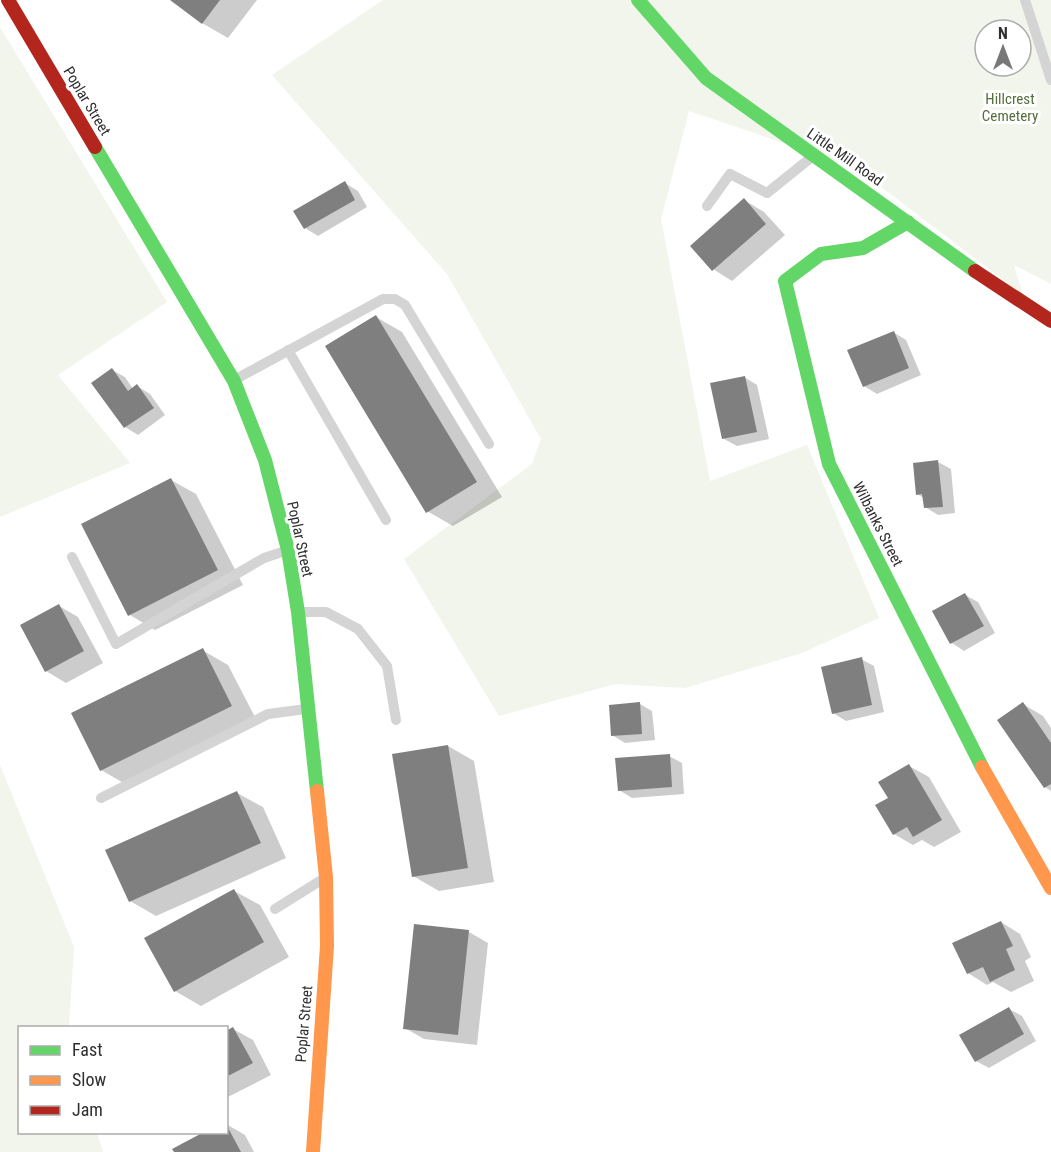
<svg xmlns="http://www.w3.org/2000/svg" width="1051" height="1152" font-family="'Roboto Condensed',sans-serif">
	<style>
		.green { fill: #f1f5ec; fill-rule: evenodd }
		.shadow { fill: #0003 }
		.building { fill: #7f7f7f }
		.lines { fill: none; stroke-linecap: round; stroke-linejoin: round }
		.lane { stroke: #d4d4d4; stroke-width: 10 }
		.fast { stroke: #63d668; stroke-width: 14 }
		.slow { stroke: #ff974d; stroke-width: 14 }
		.jam { stroke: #b3261e; stroke-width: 14 }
		.labels { text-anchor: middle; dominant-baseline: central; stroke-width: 6; stroke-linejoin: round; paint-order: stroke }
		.park-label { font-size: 15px; fill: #546d3b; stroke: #fff }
		.street-label { font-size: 15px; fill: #2f2f2f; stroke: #fff }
	</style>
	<rect width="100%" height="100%" fill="#fff"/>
	<path class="green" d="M383,0H1051V284L1014,265L1023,295L855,167L689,111L661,219L710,481L807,445L879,618L802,653L685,688L615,684L499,716L404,559L532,464L541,439L447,274L272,75ZM985,30H1021V66H985Z
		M0,27L167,302L58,375L130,463L0,517Z
		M0,765L74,947L69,1027L20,1028V1132L97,1133L103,1152H0Z"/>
	<path class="shadow" d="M173,0H257L228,38L202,23Z
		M345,183L358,191L367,207L318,236L305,228Z
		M744,200L764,212L785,235L732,281L713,269Z
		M376,317L402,332L502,497L453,526L427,511Z
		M893,332L906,340L921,375L877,394L864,386Z
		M112,370L125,377L133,389L137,386L150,394L165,415L138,435L125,427L93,383Z
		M744,377L757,385L769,439L737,446L724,439Z
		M938,462L951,469L955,513L938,515L925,507L924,498L917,494Z
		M171,480L196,494L243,585L155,630L130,615Z
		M965,595L978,602L995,633L964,651L952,643L934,612Z
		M59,606L78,617L103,663L66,683L46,671Z
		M202,650L228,665L257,721L127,785L101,770Z
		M861,659L874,666L884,712L846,721L833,713Z
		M640,704L652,711L655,740L625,743L612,735Z
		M1023,704L1043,716L1051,728V791L1045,787Z
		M448,746L474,761L494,882L439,891L413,876Z
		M669,756L682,763L684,794L632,798L619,790Z
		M909,766L929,777L961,832L934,847L922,840L913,845L894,834L890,798Z
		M237,793L263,807L286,858L156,916L130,901Z
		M234,891L260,905L289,957L201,1006L175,991Z
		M1001,922L1020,934L1031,957L1025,961L1034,981L1011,992L993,982L987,985L968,973Z
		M416,926L469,932L488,943L477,1045L424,1039L405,1028Z
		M1009,1009L1022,1016L1036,1041L989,1068L976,1061Z
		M233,1029L253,1040L271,1075L226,1098V1032Z
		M226,1124L245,1135L254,1152H176L226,1132Z"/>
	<path class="building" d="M170,0H220L202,24Z
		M345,181L355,200L304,229L293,211Z
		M744,198L766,224L712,271L690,246Z
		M376,315L477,482L426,513L325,346Z
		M894,331L909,368L863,387L847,350Z
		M112,368L128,391L137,384L154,408L124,428L91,383Z
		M745,376L757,432L722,439L710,383Z
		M938,460L943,507L924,508L922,494L916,495L913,463Z
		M171,478L218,570L128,616L81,524Z
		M965,593L984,626L950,644L932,611Z
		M59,604L84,651L45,672L20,625Z
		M203,648L232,706L100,771L71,713Z
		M862,657L872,705L832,714L821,667Z
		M640,702L642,734L611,736L609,705Z
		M1023,702L1051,743V784L1044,788L997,720Z
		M448,745L468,868L412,877L392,754Z
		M670,754L672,787L618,791L615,758Z
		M909,764L942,820L913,837L907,827L893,835L875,805L888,798L878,782Z
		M237,791L261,843L129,902L105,850Z
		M234,889L264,942L174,992L144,938Z
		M1001,921L1013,946L1006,949L1015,970L990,982L983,967L967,974L952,943Z
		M414,924L469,930L458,1035L403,1029Z
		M1009,1007L1024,1034L975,1062L959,1035Z
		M233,1027L253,1063L226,1077V1031Z
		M226,1124L241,1152H174L172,1149L204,1132H226Z"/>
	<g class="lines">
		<path class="lane" d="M1025,0L1051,80
			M707,206L730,174L767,193L813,156
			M288,350L386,520
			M236,379L383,299H395L405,305L489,444
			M72,557L116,644L264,558L285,551
			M301,612H326L358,629L387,666L396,720
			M101,798L268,714L306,709
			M275,909L323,879"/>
		<path class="fast" d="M638,0L706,78L975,271
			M95,147L234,381L265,460L288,550L298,612L317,791
			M908,222L863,248L821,254L785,281L829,464L982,767"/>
		<path class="slow" d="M982,767L1051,888
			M313,1152L327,946L326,877L317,791"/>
		<path class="jam" d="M8,0L95,147
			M975,271L1051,321"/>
	</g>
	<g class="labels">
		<g class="park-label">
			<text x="1010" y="99">Hillcrest<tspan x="1010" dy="17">Cemetery</tspan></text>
		</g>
		<g class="street-label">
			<text transform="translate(87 101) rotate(59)">Poplar Street</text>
			<text transform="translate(845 157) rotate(35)">Little Mill Road</text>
			<text transform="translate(878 524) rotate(63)">Wilbanks Street</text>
			<text transform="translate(300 539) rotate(78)">Poplar Street</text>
			<text transform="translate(304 1024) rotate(-85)">Poplar Street</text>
		</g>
	</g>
	<rect x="18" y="1026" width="210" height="108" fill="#ffffff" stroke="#acacac" stroke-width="1.5"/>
	<rect x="30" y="1046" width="30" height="9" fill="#63d668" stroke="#acacac" stroke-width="1.5"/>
	<text x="72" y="1056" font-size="18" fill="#2f2f2f">Fast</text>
	<rect x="30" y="1076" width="30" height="9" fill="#ff974d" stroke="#acacac" stroke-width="1.5"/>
	<text x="72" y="1086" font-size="18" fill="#2f2f2f">Slow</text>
	<rect x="30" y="1106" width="30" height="9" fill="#b3261e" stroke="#acacac" stroke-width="1.5"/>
	<text x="72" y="1116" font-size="18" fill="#2f2f2f">Jam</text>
	<g transform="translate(1003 48)"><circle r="28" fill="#ffffff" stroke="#acacac" stroke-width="1.5"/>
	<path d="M0-4.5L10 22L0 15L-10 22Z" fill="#787878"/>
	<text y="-9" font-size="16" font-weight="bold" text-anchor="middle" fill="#2f2f2f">N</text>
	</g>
</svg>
